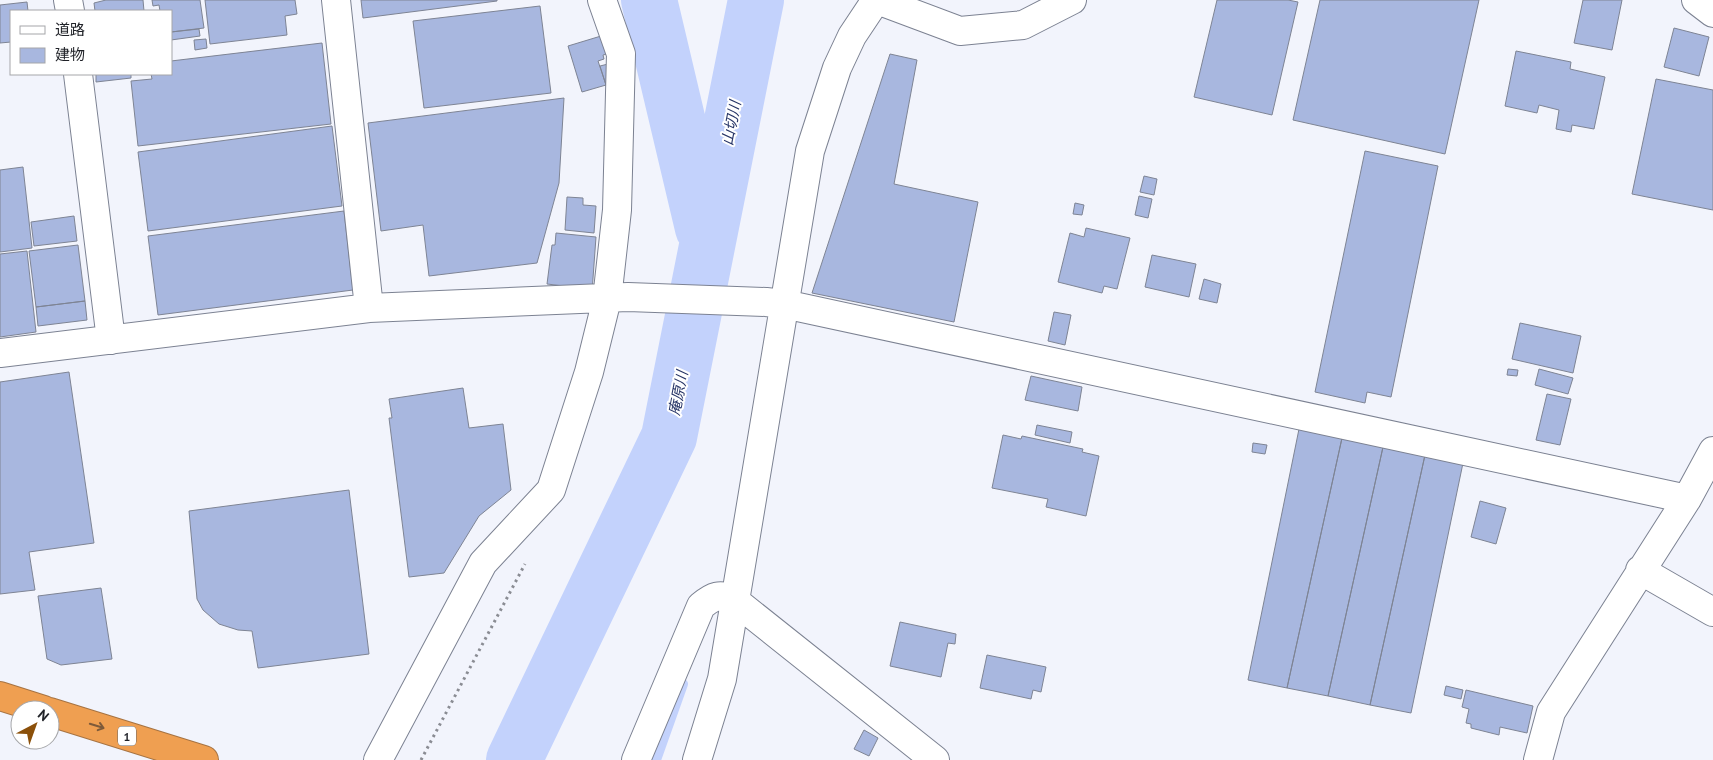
<svg xmlns="http://www.w3.org/2000/svg" width="1713" height="760" font-family="'PT Sans','Noto Sans JP',sans-serif">
	<style>
		.lines { fill: none; stroke-linecap: round; stroke-linejoin: round }
		.stream { stroke: #c3d2fc; stroke-width: 10 }
		.river { stroke: #c3d2fc; stroke-width: 56 }
		.building { fill: #a8b7df; stroke: #7e8494 }
		.minor-casing { stroke: #7c8292; stroke-width: 30 }
		.highway-casing { stroke: #a67342; stroke-width: 30 }
		.path { stroke: #8a8c93; stroke-width: 3; stroke-dasharray: 2.5 4; stroke-linecap: butt }
		.minor { stroke: #fff; stroke-width: 28 }
		.highway { stroke: #ef9f51; stroke-width: 28 }
		.oneway { stroke: #7d5a3a }
		.labels { text-anchor: middle; dominant-baseline: central; stroke-width: 4; stroke-linejoin: round; paint-order: stroke }
		.shield { fill: #fff; stroke: #626468; stroke-width: 1 }
		.shield-label { font-size: 12px; font-weight: bold; fill: #1f2127 }
		.water-label { font-size: 15px; font-style: italic; fill: #263466; stroke: #fff }
	</style>
	<rect width="100%" height="100%" fill="#f2f4fc"/>
	<g class="lines">
		<path class="stream" d="M656,760L683,684"/>
		<path class="river" d="M649,0L703,228
			M514,760L669,437L756,0"/>
	</g>
	<path class="building" d="M106,0H143L144,11H95L94,3Z
		M152,0H200L204,28L171,32V11H160L159,5L153,6Z
		M205,0H295L297,14L285,16L287,35L210,44Z
		M361,0H497V1L363,18Z
		M1217,0H1288L1298,2L1272,115L1194,97Z
		M1320,0H1479L1445,154L1293,120Z
		M1583,0H1622L1612,50L1574,43Z
		M27,2L28,11H11V42L0,43V5Z
		M540,6L551,93L424,108L413,21Z
		M1674,28L1709,37L1699,76L1664,67Z
		M199,29L200,36L171,40V32Z
		M601,36L607,54L603,55L604,59L598,61L606,85L582,92L568,46Z
		M206,39L207,48L195,50L194,40Z
		M322,43L331,124L138,146L131,81L152,79L151,74H171V61Z
		M1516,51L1571,62L1570,69L1605,77L1594,129L1572,125L1571,132L1556,129L1559,110L1539,105L1537,113L1505,106Z
		M890,54L917,60L894,184L978,202L954,322L812,293Z
		M608,64L612,83L606,85L600,66Z
		M96,74H131V78L96,82Z
		M1656,79L1713,90V210L1632,194Z
		M564,98L559,183L537,263L429,276L423,225L381,231L368,123Z
		M332,126L342,206L148,231L138,152Z
		M1365,151L1438,166L1391,397L1367,392L1365,403L1315,392Z
		M23,167L32,248L0,252V170Z
		M1144,176L1157,179L1154,195L1140,192Z
		M1139,196L1152,199L1148,218L1135,215Z
		M567,197L583,198V205L596,206L594,233L565,230Z
		M1075,203L1084,205L1082,215L1073,214Z
		M344,211L353,290L158,315L148,236Z
		M74,216L77,241L34,246L31,222Z
		M1086,228L1130,238L1117,289L1104,286L1102,293L1058,282L1070,233L1084,237Z
		M556,233L596,237L592,292L581,288L547,284L552,245H555Z
		M78,245L85,301L36,307L29,251Z
		M27,251L36,332L0,337V254Z
		M1152,255L1196,264L1189,297L1145,287Z
		M1204,279L1221,284L1217,303L1199,299Z
		M85,301L87,320L38,326L36,307Z
		M1054,312L1071,315L1065,345L1048,341Z
		M1520,323L1581,336L1573,373L1512,359Z
		M1508,369L1518,370L1517,376L1507,375Z
		M1539,369L1573,378L1568,394L1535,385Z
		M69,372L94,543L29,552L35,590L0,594V382Z
		M1031,376L1082,387L1078,411L1025,400Z
		M463,388L469,428L503,424L511,490L479,516L444,573L409,577L389,418H392L389,399Z
		M1547,394L1571,399L1560,445L1536,440Z
		M1037,425L1072,432L1070,443L1035,435Z
		M1299,429L1342,438L1287,688L1248,680Z
		M1003,435L1021,439L1022,436L1083,449L1082,452L1099,456L1086,516L1046,507L1048,499L992,488Z
		M1342,438L1383,447L1328,696L1287,688Z
		M1253,443L1267,445L1265,454L1252,452Z
		M1383,447L1425,455L1370,705L1328,696Z
		M1425,455L1463,463L1411,713L1370,705Z
		M349,490L369,654L258,668L252,631L238,630L219,624L203,610L197,599L189,511Z
		M1480,501L1506,508L1496,544L1471,537Z
		M101,588L112,659L61,665L47,659L38,596Z
		M900,622L956,634L955,644L948,643L941,677L890,666Z
		M987,655L1046,667L1041,692L1033,690L1031,699L980,688Z
		M1446,686L1463,690L1461,699L1444,695Z
		M1466,690L1533,706L1527,733L1500,727L1499,735L1471,728V724L1466,723L1469,709L1462,707Z
		M864,730L878,738L869,756L854,749Z"/>
	<g class="lines">
		<defs>
			<path id="minor" d="M68,0L70,11
				M336,0L369,308
				M877,0L960,31L1023,25L1072,0
				M1696,0L1713,13
				M78,74L111,340
				M0,353L369,308L628,297L766,302L784,304L1687,499
				M1640,570L1713,612
				M378,760L483,563L551,490L589,372L607,299L617,210L621,54L602,0
				M636,760L701,606C713,596 720,593 734,600L935,760
				M697,760L722,679L810,151L837,68L852,36L876,0
				M1538,760L1551,712L1687,499L1713,451"/>
			<path id="highway" d="M0,696L44,710
				M50,712L204,760"/>
		</defs>
		<use href="#minor" class="minor-casing"/>
		<use href="#highway" class="highway-casing"/>
		<path class="path" d="M421,760L525,564"/>
		<use href="#minor" class="minor"/>
		<use href="#highway" class="highway"/>
	</g>
	<defs><path id="oneway-shaft" d="M-6 0H5M1.5-3L5.5 0L1.5 3" fill="none" stroke-width="1.6" stroke-linecap="round" stroke-linejoin="round" transform="scale(1.25)"/></defs>
	<use class="oneway" href="#oneway-shaft" transform="translate(97 726) rotate(17)"/>
	<g class="labels">
		<rect class="shield" x="118" y="726.5" width="18" height="19" rx="4"/>
		<g class="shield-label">
			<text x="127" y="736">1</text>
		</g>
		<g class="water-label">
			<text transform="translate(731 123) rotate(-79)">山切川</text>
			<text transform="translate(678 393) rotate(-79)">庵原川</text>
		</g>
	</g>
	<rect x="10" y="10" width="162" height="65" fill="#ffffff" stroke="#a5a6a9"/>
	<rect x="20" y="26" width="25" height="8" fill="#ffffff" stroke="#a5a6a9"/>
	<text x="55" y="35" font-size="15" fill="#1f2127">道路</text>
	<rect x="20" y="48" width="25" height="15" fill="#a8b7df" stroke="#a5a6a9"/>
	<text x="55" y="60" font-size="15" fill="#1f2127">建物</text>
	<g transform="translate(35 725) rotate(41)"><circle r="24" fill="#ffffff" stroke="#a5a6a9"/>
	<path d="M0-4L9 19L0 12L-9 19Z" fill="#8b500a"/>
	<text y="-8" font-size="14" font-weight="bold" text-anchor="middle" fill="#1f2127">N</text>
	</g>
</svg>
